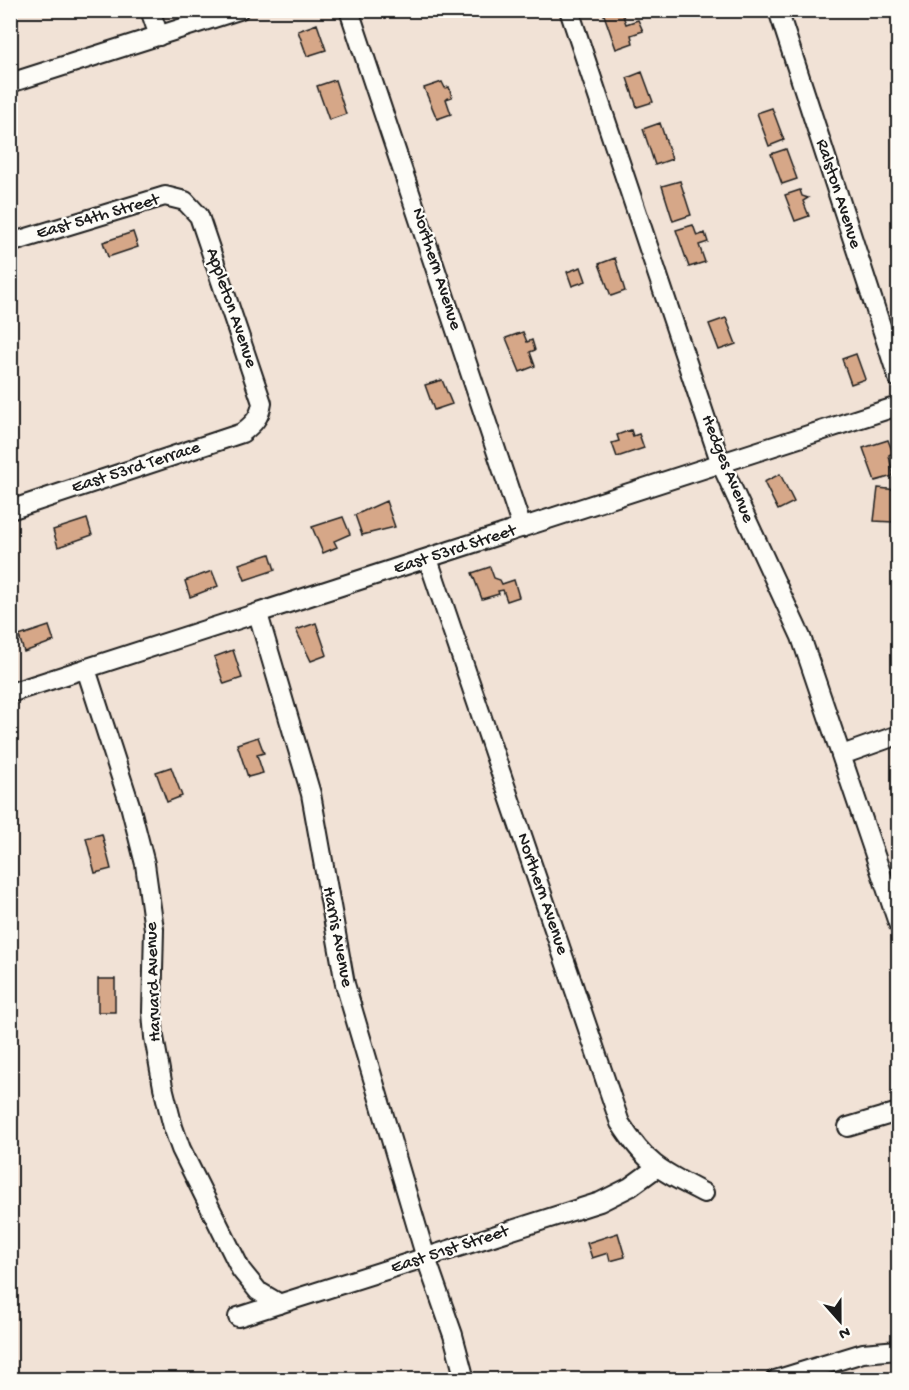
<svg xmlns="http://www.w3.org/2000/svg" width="909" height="1390" font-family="'Gochi Hand',sans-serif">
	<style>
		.building { fill: #d6a788; stroke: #1c1c1c; stroke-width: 1.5 }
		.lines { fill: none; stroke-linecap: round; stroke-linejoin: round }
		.minor-casing { stroke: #1c1c1c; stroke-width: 22 }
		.minor { stroke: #fdfcf7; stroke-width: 18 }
		.labels { text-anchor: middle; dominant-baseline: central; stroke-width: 4.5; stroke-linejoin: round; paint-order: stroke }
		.street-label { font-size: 18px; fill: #1c1c1c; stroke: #fdfcf7 }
	</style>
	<rect width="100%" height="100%" fill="#f1e2d6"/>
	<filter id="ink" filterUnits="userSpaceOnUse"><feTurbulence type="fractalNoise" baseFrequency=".0167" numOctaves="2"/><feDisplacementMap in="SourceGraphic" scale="12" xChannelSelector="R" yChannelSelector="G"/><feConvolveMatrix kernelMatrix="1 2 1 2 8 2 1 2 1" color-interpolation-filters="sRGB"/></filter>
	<g filter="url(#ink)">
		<path class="building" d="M608,10H621L626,24L638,20L643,31L631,35L633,43L616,49L603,12Z
			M715,10H733V11L718,17Z
			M317,24L326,50L307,56L298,31Z
			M642,72L653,102L637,107L627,78Z
			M335,80L346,114L329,120L317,86Z
			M442,82L445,88L449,87L452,97L446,99L451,114L437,119L424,88Z
			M772,108L784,140L769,146L757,113Z
			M660,123L672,159L655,165L643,129Z
			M786,149L797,179L782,184L771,154Z
			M680,181L691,215L673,221L662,186Z
			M800,190L802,196L808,198L803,201L809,216L795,221L785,195Z
			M693,225L697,236L705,233L708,242L699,245L705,262L689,267L676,230Z
			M133,232L138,247L108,257L103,242Z
			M898,250V270L892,252Z
			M615,258L625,291L611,296L599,264Z
			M581,267L586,281L572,286L567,272Z
			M726,318L736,344L719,350L709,324Z
			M523,332L527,342L532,340L535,350L530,352L535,366L520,372L506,338Z
			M856,354L865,379L851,384L842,359Z
			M442,380L452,404L434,410L425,385Z
			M631,430L633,436L639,434L644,448L617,457L612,443L619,441L617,435Z
			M888,440L893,453L889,455L893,476L875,481L863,448Z
			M780,474L794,502L778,510L764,482Z
			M878,488L898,490V505L895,504L893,522L874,521Z
			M386,501L395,527L362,535L355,515Z
			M343,517L350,534L334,541L337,547L323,553L312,527Z
			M87,519L92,535L58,547L53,530Z
			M270,554L275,570L245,580L239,564Z
			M490,567L494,578L500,580L502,584L514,580L519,597L507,601L503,590L498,591L499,594L482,599L472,573Z
			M212,571L218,586L190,597L185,581Z
			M316,623L327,655L311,661L296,630Z
			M49,626L54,641L24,652L19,636Z
			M233,650L242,678L224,684L214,657Z
			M258,737L264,753L257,755L263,773L248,777L237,744Z
			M171,767L182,796L167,802L156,772Z
			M102,834L111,869L95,873L86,838Z
			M98,979H115V1012H98Z
			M618,1233L625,1257L610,1261L608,1253L592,1258L587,1243Z"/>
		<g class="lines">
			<defs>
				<path id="minor" d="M150,10L159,36
					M349,10L522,528
					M569,10L721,464L801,637L898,923
					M778,10L898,378
					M10,83L239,10
					M10,243L165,196L185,201L199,216L262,403C260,418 253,424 242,433L10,510
					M428,559L620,1123C647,1165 661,1171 704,1193
					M258,614L311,794L345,984L426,1258L453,1335L465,1380
					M86,669L130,805L145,864L154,929L152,1012L154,1037L163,1087L173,1127L181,1149L241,1270L258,1291L280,1304
					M10,693L898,406
					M842,755L898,735
					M848,1127L898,1112
					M238,1317L600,1202L630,1187L656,1168
					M775,1380L863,1353L898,1350"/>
			</defs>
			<use href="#minor" class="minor-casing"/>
			<use href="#minor" class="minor"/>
		</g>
	</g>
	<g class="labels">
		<g class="street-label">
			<text transform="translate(838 194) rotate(72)">Ralston Avenue</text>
			<text transform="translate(98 217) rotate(-16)">East 54th Street</text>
			<text transform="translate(436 269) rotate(72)">Northern Avenue</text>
			<text transform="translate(231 308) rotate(71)">Appleton Avenue</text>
			<text transform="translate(136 468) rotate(-18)">East 53rd Terrace</text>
			<text transform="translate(727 469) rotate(68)">Hedges Avenue</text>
			<text transform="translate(455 550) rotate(-18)">East 53rd Street</text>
			<text transform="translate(542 894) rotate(71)">Northern Avenue</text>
			<text transform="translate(337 937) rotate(79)">Harris Avenue</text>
			<text transform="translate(154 982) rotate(-92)">Harvard Avenue</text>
			<text transform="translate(450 1250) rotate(-18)">East 51st Street</text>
		</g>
	</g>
	<rect width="909" height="1390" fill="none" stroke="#fdfcf7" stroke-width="36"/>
	<rect x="18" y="18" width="873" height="1354" fill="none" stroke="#1c1c1c" stroke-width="2" filter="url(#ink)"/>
	<g transform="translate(840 1321) rotate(159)" stroke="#fdfcf7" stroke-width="4.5" paint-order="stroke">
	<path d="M0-4.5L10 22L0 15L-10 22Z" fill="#1c1c1c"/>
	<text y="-9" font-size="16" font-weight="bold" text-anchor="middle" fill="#1c1c1c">N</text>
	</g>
</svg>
